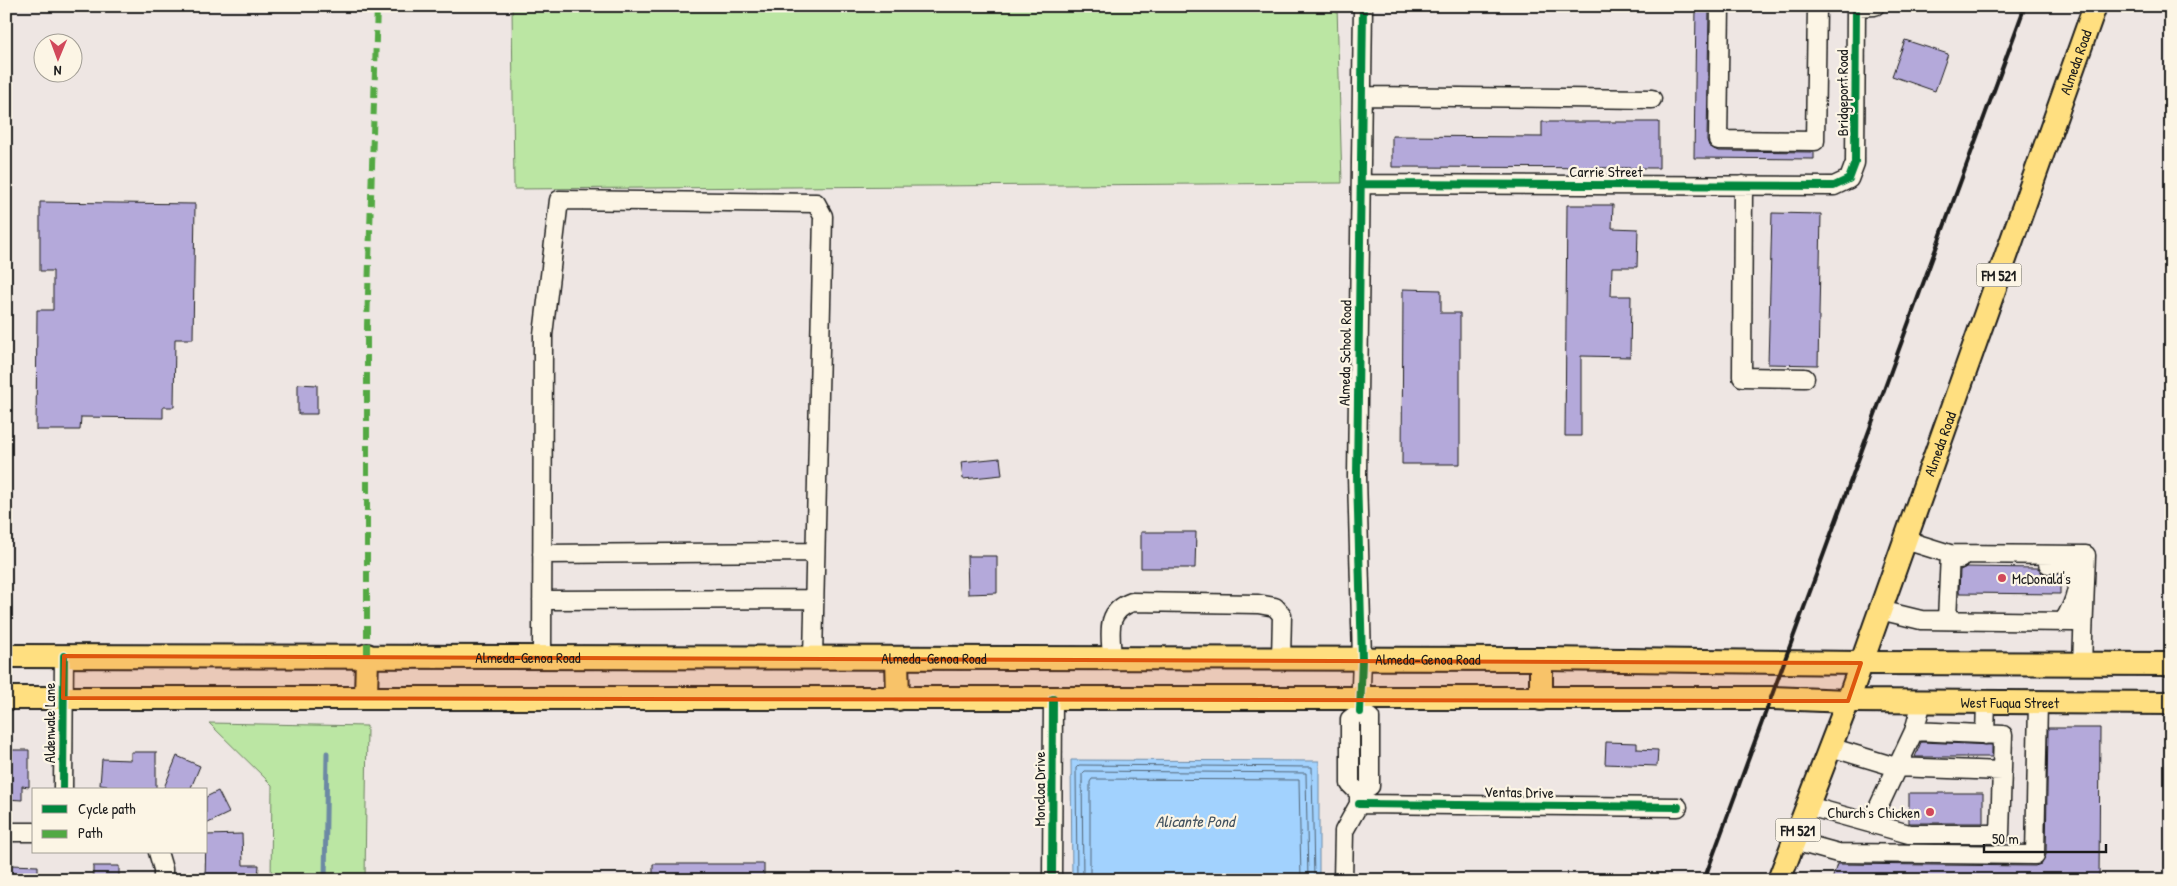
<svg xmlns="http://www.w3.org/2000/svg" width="2177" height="886" font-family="'Patrick Hand',sans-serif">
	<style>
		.green { fill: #bbe6a3; stroke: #6c8160 }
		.water { fill: #a2d2fe; stroke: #6c89a4 }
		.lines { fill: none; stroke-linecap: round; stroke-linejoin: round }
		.shore { stroke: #526576; stroke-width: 1 }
		.stream { stroke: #6c89a4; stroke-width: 5 }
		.building { fill: #b4a9da; stroke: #1c1c1c }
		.minor-casing { stroke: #1c1c1c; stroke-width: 21 }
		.major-casing { stroke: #1c1c1c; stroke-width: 26 }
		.minor { stroke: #fcf5e5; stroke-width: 18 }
		.major { stroke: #ffdf80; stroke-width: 22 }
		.rail { stroke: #1c1c1c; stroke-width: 4 }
		.quiet { stroke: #52a943; stroke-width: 6; stroke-dasharray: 12 6; stroke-linecap: butt }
		.cycleway-casing { stroke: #fcf5e5; stroke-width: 11 }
		.cycleway { stroke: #00873e; stroke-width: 8 }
		.marked { fill: #de560d; fill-opacity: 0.2; stroke: #de560d; stroke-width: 4; stroke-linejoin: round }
		.poi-dot { fill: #d1495b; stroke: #fcf5e5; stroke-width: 2 }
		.labels { text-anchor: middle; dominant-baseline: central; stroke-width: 4.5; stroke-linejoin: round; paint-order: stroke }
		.shield { fill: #fcf5e5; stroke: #5f5d58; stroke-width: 1 }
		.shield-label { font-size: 14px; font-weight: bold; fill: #1c1c1c }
		.street-label { font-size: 15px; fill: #1c1c1c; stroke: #fcf5e5 }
		.poi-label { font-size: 15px; fill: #1c1c1c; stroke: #fcf5e5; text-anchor: start }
		.water-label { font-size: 16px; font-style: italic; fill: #445360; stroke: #fcf5e5 }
	</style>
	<rect width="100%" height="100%" fill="#eee6e3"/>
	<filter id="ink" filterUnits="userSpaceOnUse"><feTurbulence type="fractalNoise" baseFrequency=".02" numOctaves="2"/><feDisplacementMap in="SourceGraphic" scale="10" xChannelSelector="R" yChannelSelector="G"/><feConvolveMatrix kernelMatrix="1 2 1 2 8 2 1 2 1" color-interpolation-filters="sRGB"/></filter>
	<g filter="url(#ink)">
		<path class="green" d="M512,6H1337L1342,183L514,189Z
			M209,723L367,726L365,880H271L272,785Z"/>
		<path class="water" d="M1071,760L1319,761V880H1072Z"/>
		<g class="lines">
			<path class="shore" d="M1077,880L1076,768L1079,765L1312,767L1314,880
				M1083,880L1082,774L1085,771L1306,773L1308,880
				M1090,880V782L1092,779L1299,780L1301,880"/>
			<path class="stream" d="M325,880L327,753"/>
		</g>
		<path class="building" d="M1696,7L1709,8L1707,140L1709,146L1718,151L1814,152V159L1694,158Z
			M1905,40L1948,54L1935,91L1892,76Z
			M1542,122H1659V168L1392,167V136L1542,137Z
			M40,202L195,204L193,339H175L174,407H163V418L81,417L80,430H36L37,310H53V271H40Z
			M1567,205H1613L1612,228L1638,229L1637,267H1612L1611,296H1631L1630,357L1581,356V436H1565Z
			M1772,213L1821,214L1818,365L1768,364Z
			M1403,289L1441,290V313H1460V464H1402Z
			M298,384L317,385V414H298Z
			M1000,458L1002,475L963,479L961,462Z
			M1141,532H1196L1195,568H1141Z
			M967,556H997V593L968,594Z
			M1966,567L2038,568L2043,574H2060V594L1959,593L1960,570Z
			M2048,728H2100L2099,880H1832L1837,864L2035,866L2041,864L2046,855Z
			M1606,742L1637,743V749L1658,750L1657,766L1605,764Z
			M1921,742L1992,745V757H1915Z
			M6,750H29V787L22,786V800L6,799Z
			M131,752H156V790H107V786L100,785L102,759L131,760Z
			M177,756L200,766L190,790H163Z
			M218,791L229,813L206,824V797Z
			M1909,793H1983V823H1909Z
			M242,834L243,865H259L258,880H205L206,835Z
			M653,864H764V880H653Z
			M11,865L38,866V880H11Z
			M93,866H119V880H93Z"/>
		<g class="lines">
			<defs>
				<path id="minor" d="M1720,6L1718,140L1815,141L1817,6
					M1856,7L1875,6
					M1362,96L1652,99
					M1361,184L1834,186L1849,179L1855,163L1856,6
					M1743,185L1742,377L1805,378
					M1905,540L1950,554L2086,555L2082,664
					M542,554L815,552
					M2048,564C2052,564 2059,563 2063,564C2090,572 2072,608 2063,622
					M542,600L814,599
					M1880,610L1921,620L2073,622
					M1947,620L1950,554L1960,559
					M542,656L543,335L559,200L816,203L823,216L813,658
					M1112,658C1111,634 1104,612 1132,602L1258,604L1275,607L1282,615L1281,659
					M1360,712L1362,659L1357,476L1363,6
					M1985,735L1986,702
					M1830,747L1896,767L2002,771
					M63,790L64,656
					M1359,793L1370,786V718L1360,712
					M1359,804L1678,807
					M1808,806L1909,834H2000L2003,735L1914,731
					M1871,823L1914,731L1922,702
					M6,832H34
					M1794,841L1838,853L2035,855L2038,702
					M158,852L163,869V880
					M1052,880L1053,699
					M1343,880L1344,831L1359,804V793L1350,784V719L1360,712"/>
				<g id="major">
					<path id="s1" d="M6,656L1541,659L1861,663L2171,664"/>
					<path d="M897,658L898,699"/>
					<path d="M1541,659V699"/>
					<path id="s2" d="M6,698H1771L1848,701L2171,703"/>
					<path d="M366,698L367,655"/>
					<path id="s3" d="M1779,880L1848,701L2095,6"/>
				</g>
			</defs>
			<use href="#minor" class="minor-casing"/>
			<use href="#major" class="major-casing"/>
			<use href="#minor" class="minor"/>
			<use href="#major" class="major"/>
			<path class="rail" d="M1704,880L2025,6"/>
			<path class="quiet" d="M367,655V326L377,6"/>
			<defs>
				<path id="cycleway" d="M1361,184L1834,186L1849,179L1855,163L1856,6
					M1360,712L1362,659L1357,476L1363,6
					M63,790L64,656
					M1359,804L1678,807
					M1052,880L1053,699"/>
			</defs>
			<use href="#cycleway" class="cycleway-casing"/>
			<use href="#cycleway" class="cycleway"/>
		</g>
	</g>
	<path class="marked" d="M64,656L1861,663L1848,701L63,698Z"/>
	<g class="poi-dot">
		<circle cx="2002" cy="578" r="5"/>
		<circle cx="1930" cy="812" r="5"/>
	</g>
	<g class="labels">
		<g class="shield">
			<rect x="1976.5" y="263.5" width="45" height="23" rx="4"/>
			<rect x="1775.5" y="818.5" width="45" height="23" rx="4"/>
		</g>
		<g class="shield-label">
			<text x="1999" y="275">FM 521</text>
			<text x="1798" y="830">FM 521</text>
		</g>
		<g class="street-label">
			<text stroke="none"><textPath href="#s3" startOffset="870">Almeda Road</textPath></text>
			<text transform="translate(1842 93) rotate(-90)">Bridgeport Road</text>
			<text x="1606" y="171">Carrie Street</text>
			<text transform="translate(1345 353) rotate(-89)">Almeda School Road</text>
			<text stroke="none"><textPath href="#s3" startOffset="465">Almeda Road</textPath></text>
			<text stroke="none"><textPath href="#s1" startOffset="522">Almeda-Genoa Road</textPath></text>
			<text stroke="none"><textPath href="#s1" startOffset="928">Almeda-Genoa Road</textPath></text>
			<text stroke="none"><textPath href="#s1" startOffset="1422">Almeda-Genoa Road</textPath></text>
			<text stroke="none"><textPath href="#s2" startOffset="2004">West Fuqua Street</textPath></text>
			<text transform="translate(49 723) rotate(-90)">Aldenwale Lane</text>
			<text transform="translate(1039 789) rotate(-90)">Moncloa Drive</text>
			<text transform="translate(1519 792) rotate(1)">Ventas Drive</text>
		</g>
		<g class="poi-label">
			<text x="2012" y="578">McDonald's</text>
			<text x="1920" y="812" text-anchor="end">Church's Chicken</text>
		</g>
		<g class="water-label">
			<text x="1195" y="821">Alicante Pond</text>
		</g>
	</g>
	<rect width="2177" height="886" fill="none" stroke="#fcf5e5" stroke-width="25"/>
	<rect x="12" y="12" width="2152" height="861" fill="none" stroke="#1c1c1c" stroke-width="2" filter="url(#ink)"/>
	<rect x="32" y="788" width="175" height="65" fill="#fcf5e5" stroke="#a29e95"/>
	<rect x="42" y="805" width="25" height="8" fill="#00873e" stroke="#a29e95"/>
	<text x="78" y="814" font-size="15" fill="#1c1c1c">Cycle path</text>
	<rect x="42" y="830" width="25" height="8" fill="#52a943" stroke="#a29e95"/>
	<text x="78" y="838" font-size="15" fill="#1c1c1c">Path</text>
	<g transform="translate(58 58) rotate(181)"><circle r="24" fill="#fcf5e5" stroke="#a29e95"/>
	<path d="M0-4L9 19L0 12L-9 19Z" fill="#d1495b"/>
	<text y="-8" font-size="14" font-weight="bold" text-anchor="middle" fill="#1c1c1c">N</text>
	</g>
	<path d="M1984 844v8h122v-8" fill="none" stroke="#1c1c1c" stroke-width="2.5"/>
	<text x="1992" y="844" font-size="15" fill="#1c1c1c" stroke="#fcf5e5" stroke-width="4" paint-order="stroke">50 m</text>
</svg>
